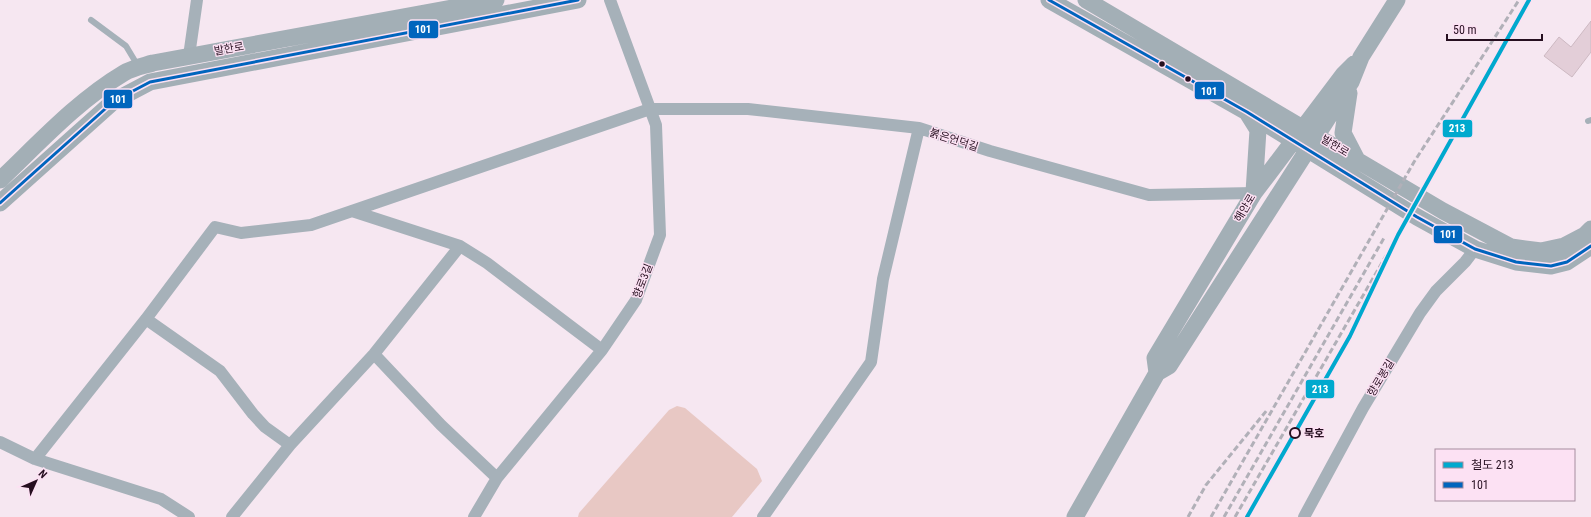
<svg xmlns="http://www.w3.org/2000/svg" width="1591" height="517" font-family="'Roboto Condensed','Noto Sans KR',sans-serif">
	<style>
		.green { fill: #e8c8c4 }
		.building { fill: #e3ced8; stroke: #cdb9c2 }
		.lines { fill: none; stroke-linecap: round; stroke-linejoin: round }
		.lane { stroke: #a6b1b9; stroke-width: 6 }
		.street { stroke: #a6b1b9; stroke-width: 12 }
		.secondary { stroke: #a3afb6; stroke-width: 17 }
		.rail { stroke: #b1b0b8; stroke-width: 3; stroke-dasharray: 6 3; stroke-linecap: butt }
		.bus-1-casing { stroke: #fce1f3; stroke-width: 6 }
		.bus-1 { stroke: #0065bd; stroke-width: 3 }
		.rail-1-casing { stroke: #fce1f3; stroke-width: 7 }
		.rail-1 { stroke: #00a9ce; stroke-width: 4 }
		.bus-dot { fill: #260f20; stroke: #fce1f3; stroke-width: 1.5 }
		.stop-dot { fill: #fce1f3; stroke: #260f20; stroke-width: 2 }
		.labels { text-anchor: middle; dominant-baseline: central; stroke-width: 3; stroke-linejoin: round; paint-order: stroke }
		.street-label { font-size: 11px; fill: #260f20; stroke: #fce1f3 }
		.stop-label { font-size: 11px; font-weight: bold; fill: #260f20; stroke: #fce1f3; text-anchor: start }
		.line-badge { stroke: #fce1f3; stroke-width: 1.5 }
		.badge-label { font-size: 11px; text-anchor: middle; font-weight: bold; fill: #fff }
	</style>
	<rect width="100%" height="100%" fill="#f6e7f1"/>
	<path class="green" d="M677,406L685,408L757,469L762,481L732,517H578L579,513L669,410Z"/>
	<path class="building" d="M1591,21V52L1572,77L1544,56L1559,37L1571,47Z"/>
	<g class="lines">
		<path class="lane" d="M91,20L126,46L138,66
			M1588,121L1591,120"/>
		<path class="street" d="M189,56L197,0
			M352,211L460,246L487,263L602,350
			M146,319L220,371L253,414L265,427L290,445
			M374,354L441,425L497,478
			M0,442L35,459L161,499L189,517
			M35,459L146,319L215,227L241,233L311,225L650,109H748L919,128L990,151L1149,195L1254,193
			M232,517L290,445L374,354L460,246
			M474,517L497,478L602,350L636,300L660,235L656,125L610,0
			M763,517L871,362L883,279L919,128
			M1304,517L1363,408L1420,313L1436,291L1465,262L1475,249"/>
		<path class="secondary" d="M1049,0L1247,112L1417,217L1475,249L1516,262L1551,266L1567,262L1591,246
			M1086,0L1443,211L1511,247L1541,251L1564,246L1585,235L1591,229
			M1349,93L1343,133L1357,160
			M1248,114L1258,130L1254,192
			M0,180C39,143 77,101 124,73C132,68 143,66 153,63L496,0
			M0,203L114,101L150,82L578,0
			M1157,373L1155,358L1254,193L1343,75L1354,64
			M1075,517L1157,373L1169,366L1351,82L1361,57L1397,0"/>
		<path class="rail" d="M1188,517L1206,485L1267,410
			M1211,517L1414,162L1519,0
			M1224,517L1384,238
			M1235,517L1398,235"/>
		<defs>
			<path id="bus-1" d="M1049,0L1247,112L1417,217L1475,249L1516,262L1551,266L1567,262L1591,246
				M0,203L114,101L150,82L578,0"/>
		</defs>
		<use href="#bus-1" class="bus-1-casing"/>
		<use href="#bus-1" class="bus-1"/>
		<defs>
			<path id="rail-1" d="M1247,517L1350,336L1398,235L1529,0"/>
		</defs>
		<use href="#rail-1" class="rail-1-casing"/>
		<use href="#rail-1" class="rail-1"/>
	</g>
	<g class="bus-dot">
		<circle cx="1162" cy="64" r="3.5"/>
		<circle cx="1188" cy="79" r="3.5"/>
	</g>
	<circle class="stop-dot" cx="1295" cy="433" r="5"/>
	<g class="labels">
		<g class="street-label">
			<text transform="translate(229 49) rotate(-10)">발한로</text>
			<text transform="translate(954 140) rotate(18)">붉은언덕길</text>
			<text transform="translate(1335 146) rotate(31)">발한로</text>
			<text transform="translate(1245 208) rotate(-59)">해안로</text>
			<text transform="translate(643 281) rotate(-69)">향로3길</text>
			<text transform="translate(1381 378) rotate(-59)">향로봉길</text>
		</g>
		<g class="stop-label">
			<text x="1304" y="433">묵호</text>
		</g>
	</g>
	<g class="line-badge">
		<rect x="408" y="20" width="31" height="19" rx="4" fill="#0065bd"/>
		<rect x="1194" y="81" width="31" height="19" rx="4" fill="#0065bd"/>
		<rect x="103" y="89" width="30" height="20" rx="4" fill="#0065bd"/>
		<rect x="1442" y="119" width="31" height="19" rx="4" fill="#00a9ce"/>
		<rect x="1433" y="225" width="30" height="19" rx="4" fill="#0065bd"/>
		<rect x="1305" y="379" width="30" height="20" rx="4" fill="#00a9ce"/>
	</g>
	<g class="badge-label">
		<text x="423" y="33">101</text>
		<text x="1209" y="95">101</text>
		<text x="118" y="103">101</text>
		<text x="1457" y="132">213</text>
		<text x="1448" y="238">101</text>
		<text x="1320" y="393">213</text>
	</g>
	<rect x="1435" y="449" width="140" height="52" fill="#fce1f3" stroke="#a68d9f"/>
	<rect x="1443" y="462" width="20" height="6" fill="#00a9ce" stroke="#a68d9f"/>
	<text x="1471" y="469" font-size="12" fill="#260f20">철도 213</text>
	<rect x="1443" y="482" width="20" height="6" fill="#0065bd" stroke="#a68d9f"/>
	<text x="1471" y="489" font-size="12" fill="#260f20">101</text>
	<g transform="translate(36 481) rotate(45)" stroke="#fce1f3" stroke-width="3" paint-order="stroke">
	<path d="M0-3L7 15L0 10L-7 15Z" fill="#260f20"/>
	<text y="-6" font-size="11" font-weight="bold" text-anchor="middle" fill="#260f20">N</text>
	</g>
	<path d="M1447 34v6h95v-6" fill="none" stroke="#260f20" stroke-width="2"/>
	<text x="1453" y="34" font-size="12" fill="#260f20" stroke="#fce1f3" stroke-width="3" paint-order="stroke">50 m</text>
</svg>
